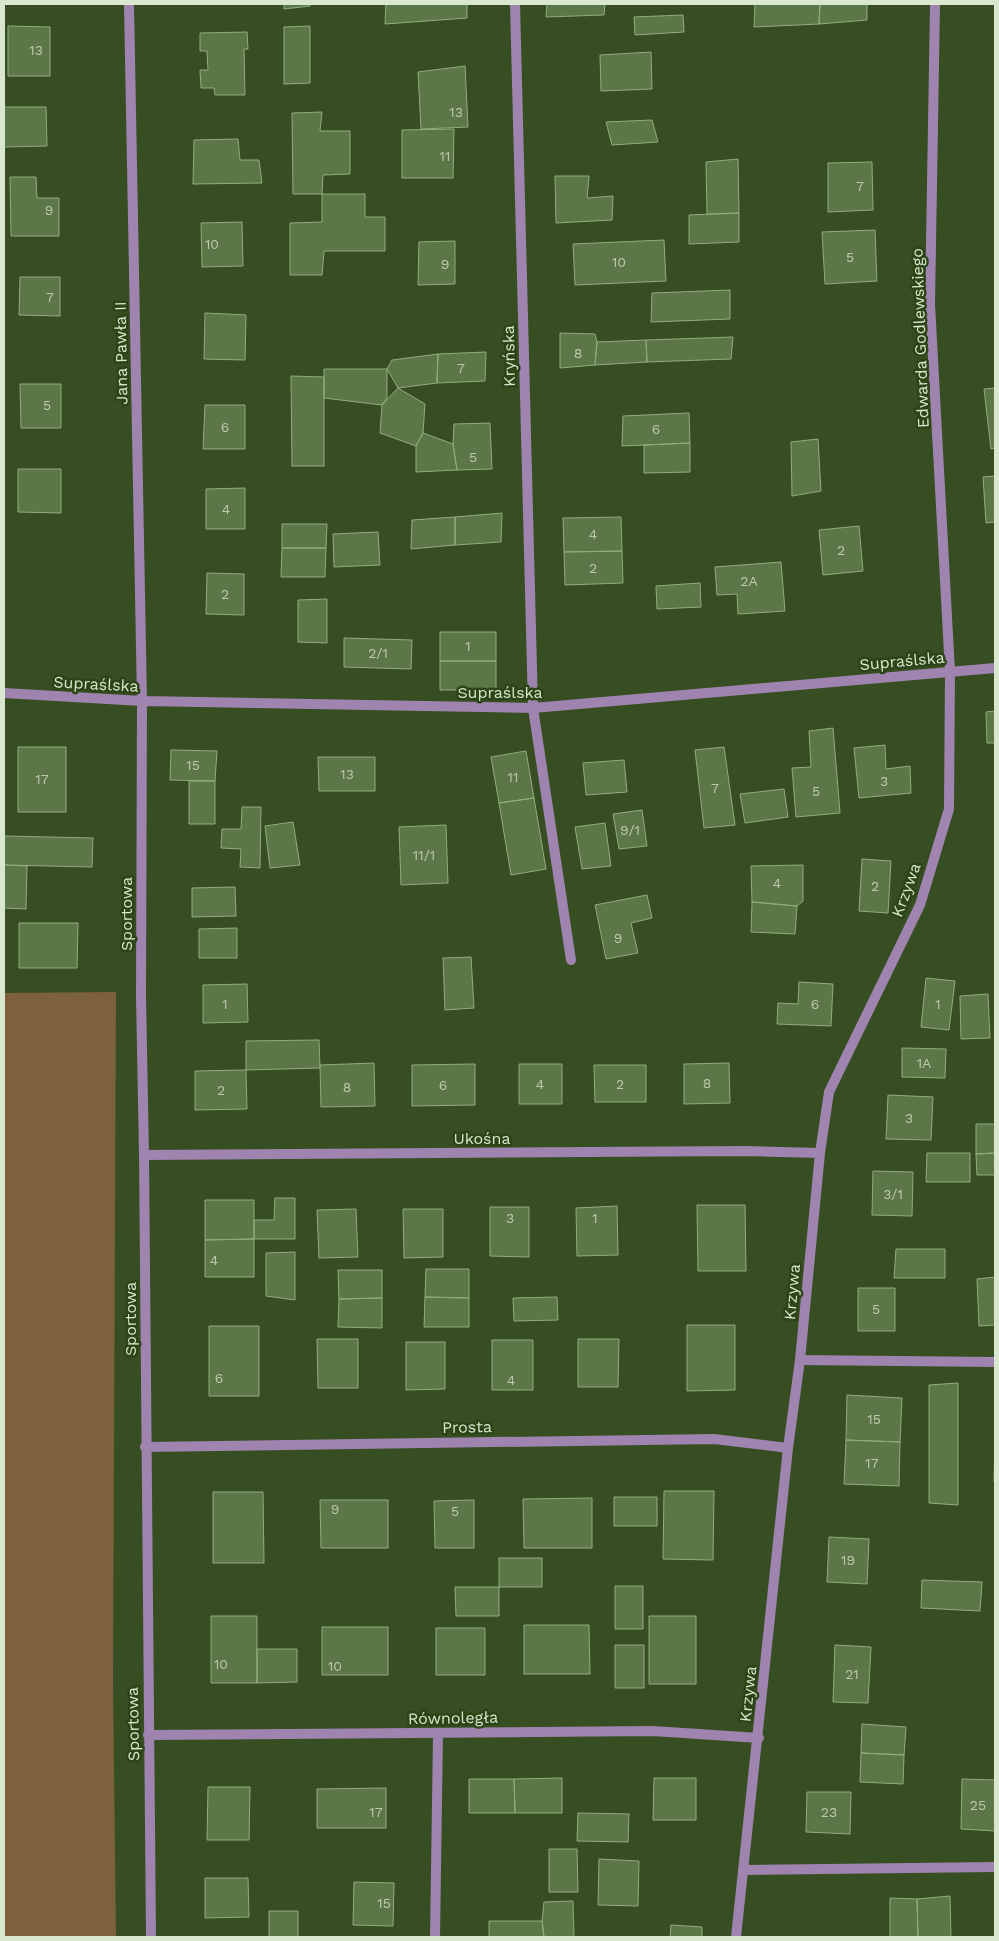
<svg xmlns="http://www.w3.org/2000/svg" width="999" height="1941" font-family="'Work Sans',sans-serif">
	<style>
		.green { fill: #7d613d }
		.building { fill: #5d7648; stroke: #92ad7d }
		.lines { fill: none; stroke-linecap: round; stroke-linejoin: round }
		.service { stroke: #9e84af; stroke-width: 10 }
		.minor { stroke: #9e84af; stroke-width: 10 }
		.labels { text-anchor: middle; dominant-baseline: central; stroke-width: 5; stroke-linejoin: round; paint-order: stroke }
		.number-label { font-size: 14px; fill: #b9cbac }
		.street-label { font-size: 16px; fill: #d8e7cd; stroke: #2d4417 }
	</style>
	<rect width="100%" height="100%" fill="#374e22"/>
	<path class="green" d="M116,992L113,1682L116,1937H4V993Z"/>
	<path class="building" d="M284,4H310V6L284,9Z
		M386,4H467V18L385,24Z
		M547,4H605L604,15L546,17Z
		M755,4H820L819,24L754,27Z
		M820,4H867V20L819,24Z
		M683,15L684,32L635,35L634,17Z
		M8,26L50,27V76H8Z
		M310,26V83L284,84V27Z
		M247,32L248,49H244L245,95H215L214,88H201L200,70H208L207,51H200V33Z
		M651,52L652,89L601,91L600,55Z
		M465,66L468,127L421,129L418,72Z
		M4,107H46L47,146L4,147Z
		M322,112L320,131H350V174L323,175L322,194H293L292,113Z
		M652,120L658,142L612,145L606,122Z
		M454,129L453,178H402V130Z
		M238,139L240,160H259L262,183L193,184L194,140Z
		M738,159L739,213L707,214L706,162Z
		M872,162L873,210L828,212V163Z
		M555,176H589L587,198L613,196L612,220L556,223Z
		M10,177H36L37,198H59V236H11Z
		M322,194H365V217H385V251H324L322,275H290V223L322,222Z
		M739,213V242L689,244V215Z
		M242,222L243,266L202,267L201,223Z
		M875,230L877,281L825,284L822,232Z
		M664,240L666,281L575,285L573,244Z
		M455,241V284L418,285L419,242Z
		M20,277H60V316L19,315Z
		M730,290V319L651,322L652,293Z
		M205,313L246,315L245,360L204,359Z
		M560,333L595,334L597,342L595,365L560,368Z
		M733,337L731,359L647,362L646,340Z
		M646,340L647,362L595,365L597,342Z
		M486,352L485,381L437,383L438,354Z
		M438,354L437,383L398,388L387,369L392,360Z
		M324,369H387V398L382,405L324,398Z
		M291,376L324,377V466H292Z
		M20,384H61V428H21Z
		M398,388L425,404L423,433L416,446L380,433L382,405Z
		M995,388V448L991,449L984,389Z
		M205,405H245V449H203Z
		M689,413L690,443L622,446L623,416Z
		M490,423L492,469L457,470L453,444L454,424Z
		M423,433L453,444L457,470L416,472V446Z
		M818,439L821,491L792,496L791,442Z
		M690,443V472L644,473V445Z
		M18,469H61V513L18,512Z
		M995,476V522L986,523L983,477Z
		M245,488V529H206V489Z
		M502,513L501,542L455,545V517Z
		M455,517V545L411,549L412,520Z
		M621,517L622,551L564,552L563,518Z
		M282,524H327L326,548H282Z
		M859,526L863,571L823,575L819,530Z
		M378,532L380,565L334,567L333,534Z
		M282,548H326L325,577H281Z
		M622,551L623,583L565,585L564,552Z
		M781,562L785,611L738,614L737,594L717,595L715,567Z
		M207,573L244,574V615L206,614Z
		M700,583L701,607L657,609L656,586Z
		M327,599V643L298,642V600Z
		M440,632H496V661H440Z
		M344,638L412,640L411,669L344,667Z
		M440,661H496V690H440Z
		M995,711V743H987L986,712Z
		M833,728L840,813L796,817L792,768L811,767L809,731Z
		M885,745L886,769L910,766L911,793L859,798L854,748Z
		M18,747H66V812H18Z
		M724,747L735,825L704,828L695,750Z
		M171,750L217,751L215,781L170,780Z
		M526,751L534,798L499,803L491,757Z
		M318,757H375V791H319Z
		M624,760L627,792L586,795L583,763Z
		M189,781H215V824H189Z
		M784,789L788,817L745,823L740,794Z
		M534,798L546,869L511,875L499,803Z
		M242,807H261L260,868L240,867L241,849L221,848L222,829H241Z
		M642,810L647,846L619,849L613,814Z
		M293,822L300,865L270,868L265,826Z
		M605,823L611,866L582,869L575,827Z
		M446,825L448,883L401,885L399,827Z
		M4,836L93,838L92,867L4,865Z
		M862,859L891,861L888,913L859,911Z
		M4,865L27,866L26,909L4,908Z
		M803,865V901L797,906L752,902L751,866Z
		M235,887L236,916L192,917V888Z
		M647,895L652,918L631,923L638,953L606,959L595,905Z
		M752,902L797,906L795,934L751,932Z
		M19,923H78L77,968H19Z
		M237,928V958H199V929Z
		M471,957L474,1008L445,1010L443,958Z
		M926,978L955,981L949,1030L921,1027Z
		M799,982L833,984L831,1026L777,1024L778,1003L798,1004Z
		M247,984L248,1022L203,1023V985Z
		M988,994L990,1038L961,1039L960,996Z
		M319,1040L320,1068L246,1070V1041Z
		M902,1048L946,1049L945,1078L902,1077Z
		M374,1063L375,1106L321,1107L320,1065Z
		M729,1063L730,1103L684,1104V1064Z
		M475,1064V1105L412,1106V1065Z
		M519,1064H562V1104H519Z
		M594,1065H646V1102H595Z
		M246,1070L247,1109L195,1110V1071Z
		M888,1095L933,1097L931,1140L886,1139Z
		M976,1124H995V1153L976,1154Z
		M927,1153H970V1182H926Z
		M995,1153V1175H977L976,1154Z
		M873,1171L913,1172L912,1216L872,1215Z
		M275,1198H295V1239H254V1220H274Z
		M205,1200H254V1239L205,1240Z
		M697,1205H745L746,1271H698Z
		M617,1206L618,1255L577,1256L576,1208Z
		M490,1207H529V1257L490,1256Z
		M356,1209L358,1257L319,1258L317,1210Z
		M403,1209H443V1257L404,1258Z
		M254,1239V1277H205V1240Z
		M896,1249H945V1278H894Z
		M295,1252V1300L266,1296V1253Z
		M426,1269H469V1298L425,1297Z
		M338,1270H382V1298L339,1299Z
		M995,1277V1325L979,1326L977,1279Z
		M858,1288H895V1331H858Z
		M425,1297L469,1298V1327H424Z
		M557,1297L558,1320L514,1321L513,1298Z
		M382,1298V1328L338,1327L339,1299Z
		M687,1325H735V1390L687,1391Z
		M209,1326H259V1396H209Z
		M317,1339H358V1388H318Z
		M578,1339H619L618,1387H578Z
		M492,1340H533V1390H492Z
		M406,1342H445V1389L406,1390Z
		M958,1383V1505L929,1503V1385Z
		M847,1395L902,1398L900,1442L846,1440Z
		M995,1436V1482H994Z
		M846,1440L900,1442L899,1486L844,1484Z
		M664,1491H714L713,1560L663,1559Z
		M213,1492H263L264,1563H213Z
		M614,1497H657V1526H614Z
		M592,1498V1548H524L523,1499Z
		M320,1500H388V1548H321Z
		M474,1500V1548H435L434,1501Z
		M829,1537L869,1539L867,1584L827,1582Z
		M499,1558H542V1587H499Z
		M922,1580L982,1582L980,1611L921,1608Z
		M615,1586H643V1629H615Z
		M455,1587H499V1616H456Z
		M211,1616H257V1683H211Z
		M649,1616H696V1684H649Z
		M524,1625H589L590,1674H524Z
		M322,1627H388V1675H322Z
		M436,1628H485V1675H436Z
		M615,1645H644V1688H615Z
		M835,1645L871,1647L868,1703L833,1702Z
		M257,1649H297V1682L257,1683Z
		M862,1724L906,1727L904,1755L861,1753Z
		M861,1753L904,1755L903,1784L860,1782Z
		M562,1778V1813H515L514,1779Z
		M654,1778H696V1820H653Z
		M469,1779H514L515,1813H469Z
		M962,1779L995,1780V1831L961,1829Z
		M208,1787H250L249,1840H207Z
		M386,1788V1828H317V1789Z
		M807,1792H851L850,1834L806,1832Z
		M578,1813L629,1814L628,1842L577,1841Z
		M549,1849H577L578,1892H549Z
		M599,1859L639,1861L638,1906L598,1905Z
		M205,1878H248L249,1917L205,1918Z
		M354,1882L394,1883L393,1926L353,1925Z
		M950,1896L951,1937H918L917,1899Z
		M890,1898L917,1899L918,1937H890Z
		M573,1901L574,1937H544L542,1921L544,1902Z
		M269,1911H298V1937H269Z
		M489,1921H542L544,1937H489Z
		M671,1925L702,1927V1937H670Z"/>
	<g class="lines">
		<path class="service" d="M533,708L571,960
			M800,1360L995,1362
			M743,1870L995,1867
			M435,1937L438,1733"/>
		<path class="minor" d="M129,4L142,701L141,996L144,1155L151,1937
			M515,4L533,708
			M4,693L142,701L533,708L995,668
			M144,1155L747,1151L820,1153
			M145,1447L714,1439L788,1448
			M148,1735L653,1731L759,1738
			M736,1937L788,1448L800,1360L820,1153L829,1092L920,905L949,809L950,672L930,304L935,4"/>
	</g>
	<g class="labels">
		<g class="number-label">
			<text x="36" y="50">13</text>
			<text x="456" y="112">13</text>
			<text x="445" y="156">11</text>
			<text x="860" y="186">7</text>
			<text x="49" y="210">9</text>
			<text x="212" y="244">10</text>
			<text x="850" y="257">5</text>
			<text x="619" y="262">10</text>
			<text x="445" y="264">9</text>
			<text x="50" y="297">7</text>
			<text x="578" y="353">8</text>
			<text x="461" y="368">7</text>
			<text x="47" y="405">5</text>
			<text x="225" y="427">6</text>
			<text x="656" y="429">6</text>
			<text x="473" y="457">5</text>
			<text x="226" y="509">4</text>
			<text x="593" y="534">4</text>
			<text x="841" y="550">2</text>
			<text x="593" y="568">2</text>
			<text x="749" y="581">2A</text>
			<text x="225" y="594">2</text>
			<text x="468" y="646">1</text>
			<text x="378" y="653">2/1</text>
			<text x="193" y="765">15</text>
			<text x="347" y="774">13</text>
			<text x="513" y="777">11</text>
			<text x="42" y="779">17</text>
			<text x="884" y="781">3</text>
			<text x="715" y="788">7</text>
			<text x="816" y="791">5</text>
			<text x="630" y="830">9/1</text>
			<text x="424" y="855">11/1</text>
			<text x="777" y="883">4</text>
			<text x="875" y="886">2</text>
			<text x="618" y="938">9</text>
			<text x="225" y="1004">1</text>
			<text x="815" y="1004">6</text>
			<text x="938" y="1004">1</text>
			<text x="924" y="1063">1A</text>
			<text x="707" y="1083">8</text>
			<text x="540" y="1084">4</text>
			<text x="620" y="1084">2</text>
			<text x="443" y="1085">6</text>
			<text x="347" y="1087">8</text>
			<text x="221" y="1090">2</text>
			<text x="909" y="1118">3</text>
			<text x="893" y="1194">3/1</text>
			<text x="510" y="1218">3</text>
			<text x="595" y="1218">1</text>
			<text x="214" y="1260">4</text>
			<text x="876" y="1309">5</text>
			<text x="219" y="1378">6</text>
			<text x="511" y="1380">4</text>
			<text x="874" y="1419">15</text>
			<text x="872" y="1463">17</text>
			<text x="335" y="1509">9</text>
			<text x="455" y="1511">5</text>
			<text x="848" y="1560">19</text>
			<text x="221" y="1664">10</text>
			<text x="335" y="1666">10</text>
			<text x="852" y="1674">21</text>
			<text x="978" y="1805">25</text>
			<text x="376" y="1812">17</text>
			<text x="829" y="1812">23</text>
			<text x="384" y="1903">15</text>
		</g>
		<g class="street-label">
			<text transform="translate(920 338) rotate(-92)">Edwarda Godlewskiego</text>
			<text transform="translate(121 353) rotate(-91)">Jana Pawła II</text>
			<text transform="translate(509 356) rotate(-91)">Kryńska</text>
			<text transform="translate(902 661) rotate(-5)">Supraślska</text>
			<text transform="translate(96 684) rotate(3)">Supraślska</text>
			<text x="500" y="692">Supraślska</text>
			<text transform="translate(906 890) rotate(-70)">Krzywa</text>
			<text transform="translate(126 914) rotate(-90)">Sportowa</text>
			<text x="482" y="1138">Ukośna</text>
			<text transform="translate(792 1292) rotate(-85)">Krzywa</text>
			<text transform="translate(130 1319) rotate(-90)">Sportowa</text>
			<text transform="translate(467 1427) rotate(-1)">Prosta</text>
			<text transform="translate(748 1694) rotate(-84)">Krzywa</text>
			<text transform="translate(453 1718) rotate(-1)">Równoległa</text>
			<text transform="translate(133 1724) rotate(-91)">Sportowa</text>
		</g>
	</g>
	<rect width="999" height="1941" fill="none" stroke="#d8e7cd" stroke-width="10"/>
</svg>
